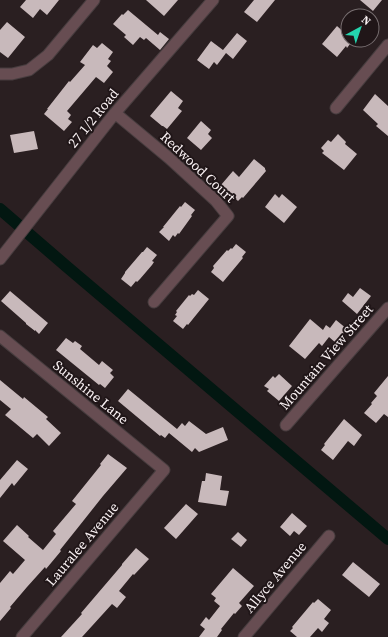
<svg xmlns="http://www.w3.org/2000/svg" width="388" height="637" font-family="'Source Serif 4',serif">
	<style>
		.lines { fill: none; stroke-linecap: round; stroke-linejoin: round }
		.canal { stroke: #021711; stroke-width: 12 }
		.building { fill: #c8b9bb }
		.street-casing { stroke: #473d3f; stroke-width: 13 }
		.street { stroke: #674d52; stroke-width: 11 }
		.labels { text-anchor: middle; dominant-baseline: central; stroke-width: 4; stroke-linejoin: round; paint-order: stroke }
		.street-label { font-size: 14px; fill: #faf2f4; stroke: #201618 }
	</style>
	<rect width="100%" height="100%" fill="#2a1f21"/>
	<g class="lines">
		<path class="canal" d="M0,209L66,266L388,539"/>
	</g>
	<path class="building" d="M26,0H59L47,15L40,9L33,18L20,7Z
		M146,0H178L164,16Z
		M254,0H275L257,22L244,12Z
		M360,0H382L373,11Z
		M128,10L158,35L160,32L169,39L160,50L146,38L144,40L140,37L133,45L124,37L126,35L113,24L122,14L123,15Z
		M7,22L25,37L8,58L0,52V30Z
		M337,26L348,36V40H353L347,48L346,46L337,57L322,44Z
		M237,33L247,41L233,59L226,53L217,65L214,62L209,69L197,60L211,41L223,50Z
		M102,43L113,52L108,59L111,61L107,66L113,72L104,83L96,77L67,111L71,115L68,119L72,122L64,131L44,114L48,109H47L69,81L70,82L85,65L80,62L93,45L97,48Z
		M171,91L183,101L178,108L182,111L167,129L163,126H162L150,116Z
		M375,94L388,106V136L376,126L378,124L363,110Z
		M201,121L211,130L208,134L212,138L201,150L187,138Z
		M34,131L38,149L14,153L10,135Z
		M338,134L346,142L345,144L357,154L344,170L322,153L324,151L321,148L328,140L331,142Z
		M254,159L265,168V169L266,171L243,198L242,197L238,201L221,185L233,171L239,177Z
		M275,194L279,198L282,194L297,207L284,223L265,207Z
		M185,202L195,210L191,215L192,216L179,234L178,233L175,237L173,235L169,241L159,232L164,227H163L180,206L181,207Z
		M236,244L246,252L242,257L243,258L223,282L211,272L214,268L213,266L227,250L228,251L231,248L232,249Z
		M147,247L157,255L152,261L154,262L152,265L140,279L137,282L136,281L131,287L121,279L125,273V272L142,252H143Z
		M360,288L371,296L357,314L342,301L348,293L353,297Z
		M198,290L209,299L188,325L187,324L183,329L173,321L177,316L175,315L177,312L176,311L189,295L190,296L192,294L194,295Z
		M10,291L48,323L39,334L35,330V331L26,324V323L1,301Z
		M310,319L323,330L326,325L330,328L336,320L347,329L336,343L329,337L322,346L319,343L305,359L289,346Z
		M66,338L73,343L75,341L82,346L80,349L99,365L102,361L113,370L110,373L114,377L105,388L100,384L99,385L56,350Z
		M279,374L292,386L279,401L267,391L269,389L264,386L273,376L275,378Z
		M388,376V417L384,414L376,423L364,413L372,404L371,403L377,396L374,393Z
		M0,380L23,399L24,397L48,417L46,419L61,433L49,446L37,434L33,438L15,423L5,415L11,409L0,400Z
		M128,389L177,429L182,423L185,426L189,421L206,434L223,427L228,440L199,452L195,448L192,452L169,433L165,438L161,435L160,436L118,401Z
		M344,419L362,435L354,446L348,441L333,460L321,450L325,445L324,444Z
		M108,454L127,468L103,496L80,525L60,550L61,551L46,569L45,567L27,587L10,607L11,608L0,621V583L10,571L13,574L25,560L3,541L17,525L29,536L28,537L43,550L56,534L53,531L76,504L72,501L101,465L100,464Z
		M17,460L28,469L14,486L12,483L0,498V480Z
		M206,473L222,476L220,490L229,491L226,506L198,502L202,481H205Z
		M186,504L198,514L176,539L164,528Z
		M292,513L307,526L299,535L294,531L290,536L280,527Z
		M238,532L247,540L241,547L231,539Z
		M136,548L149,559L134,575L133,574L119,591L126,597L117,608L112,604L82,637H61L82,614L81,613L122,565V564Z
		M353,562L380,584L369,597L342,575Z
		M233,568L254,586L239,603L242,606L235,614L234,613L221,629L222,630L217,637H199L205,629L200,625L206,617L209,620L220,606L214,601L216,598L211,594Z
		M318,599L331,610L324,619L329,623L322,632L318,628L310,637H297L290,631L293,628L292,627L313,602L314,603Z"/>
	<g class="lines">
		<defs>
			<path id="street" d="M0,74H12L29,70L48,55L94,0
				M336,108L388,45
				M115,113L169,158L216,201L228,216L154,302
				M0,259L115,113L213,0
				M0,336L164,470L22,637
				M286,425L388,308
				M244,637L329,536"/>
		</defs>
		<use href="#street" class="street-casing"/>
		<use href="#street" class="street"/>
	</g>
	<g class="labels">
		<g class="street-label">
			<text transform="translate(93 118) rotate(-51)">27 1/2 Road</text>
			<text transform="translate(198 167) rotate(43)">Redwood Court</text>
			<text transform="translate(326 357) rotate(-49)">Mountain View Street</text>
			<text transform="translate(91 392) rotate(39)">Sunshine Lane</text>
			<text transform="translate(82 544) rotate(-50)">Lauralee Avenue</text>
			<text transform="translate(275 577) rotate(-50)">Allyce Avenue</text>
		</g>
	</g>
	<g transform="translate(360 28) rotate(40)"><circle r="19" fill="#201618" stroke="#776e70"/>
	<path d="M0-3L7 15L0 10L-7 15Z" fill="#24d5ae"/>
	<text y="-6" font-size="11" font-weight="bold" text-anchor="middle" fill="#faf2f4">N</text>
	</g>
</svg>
